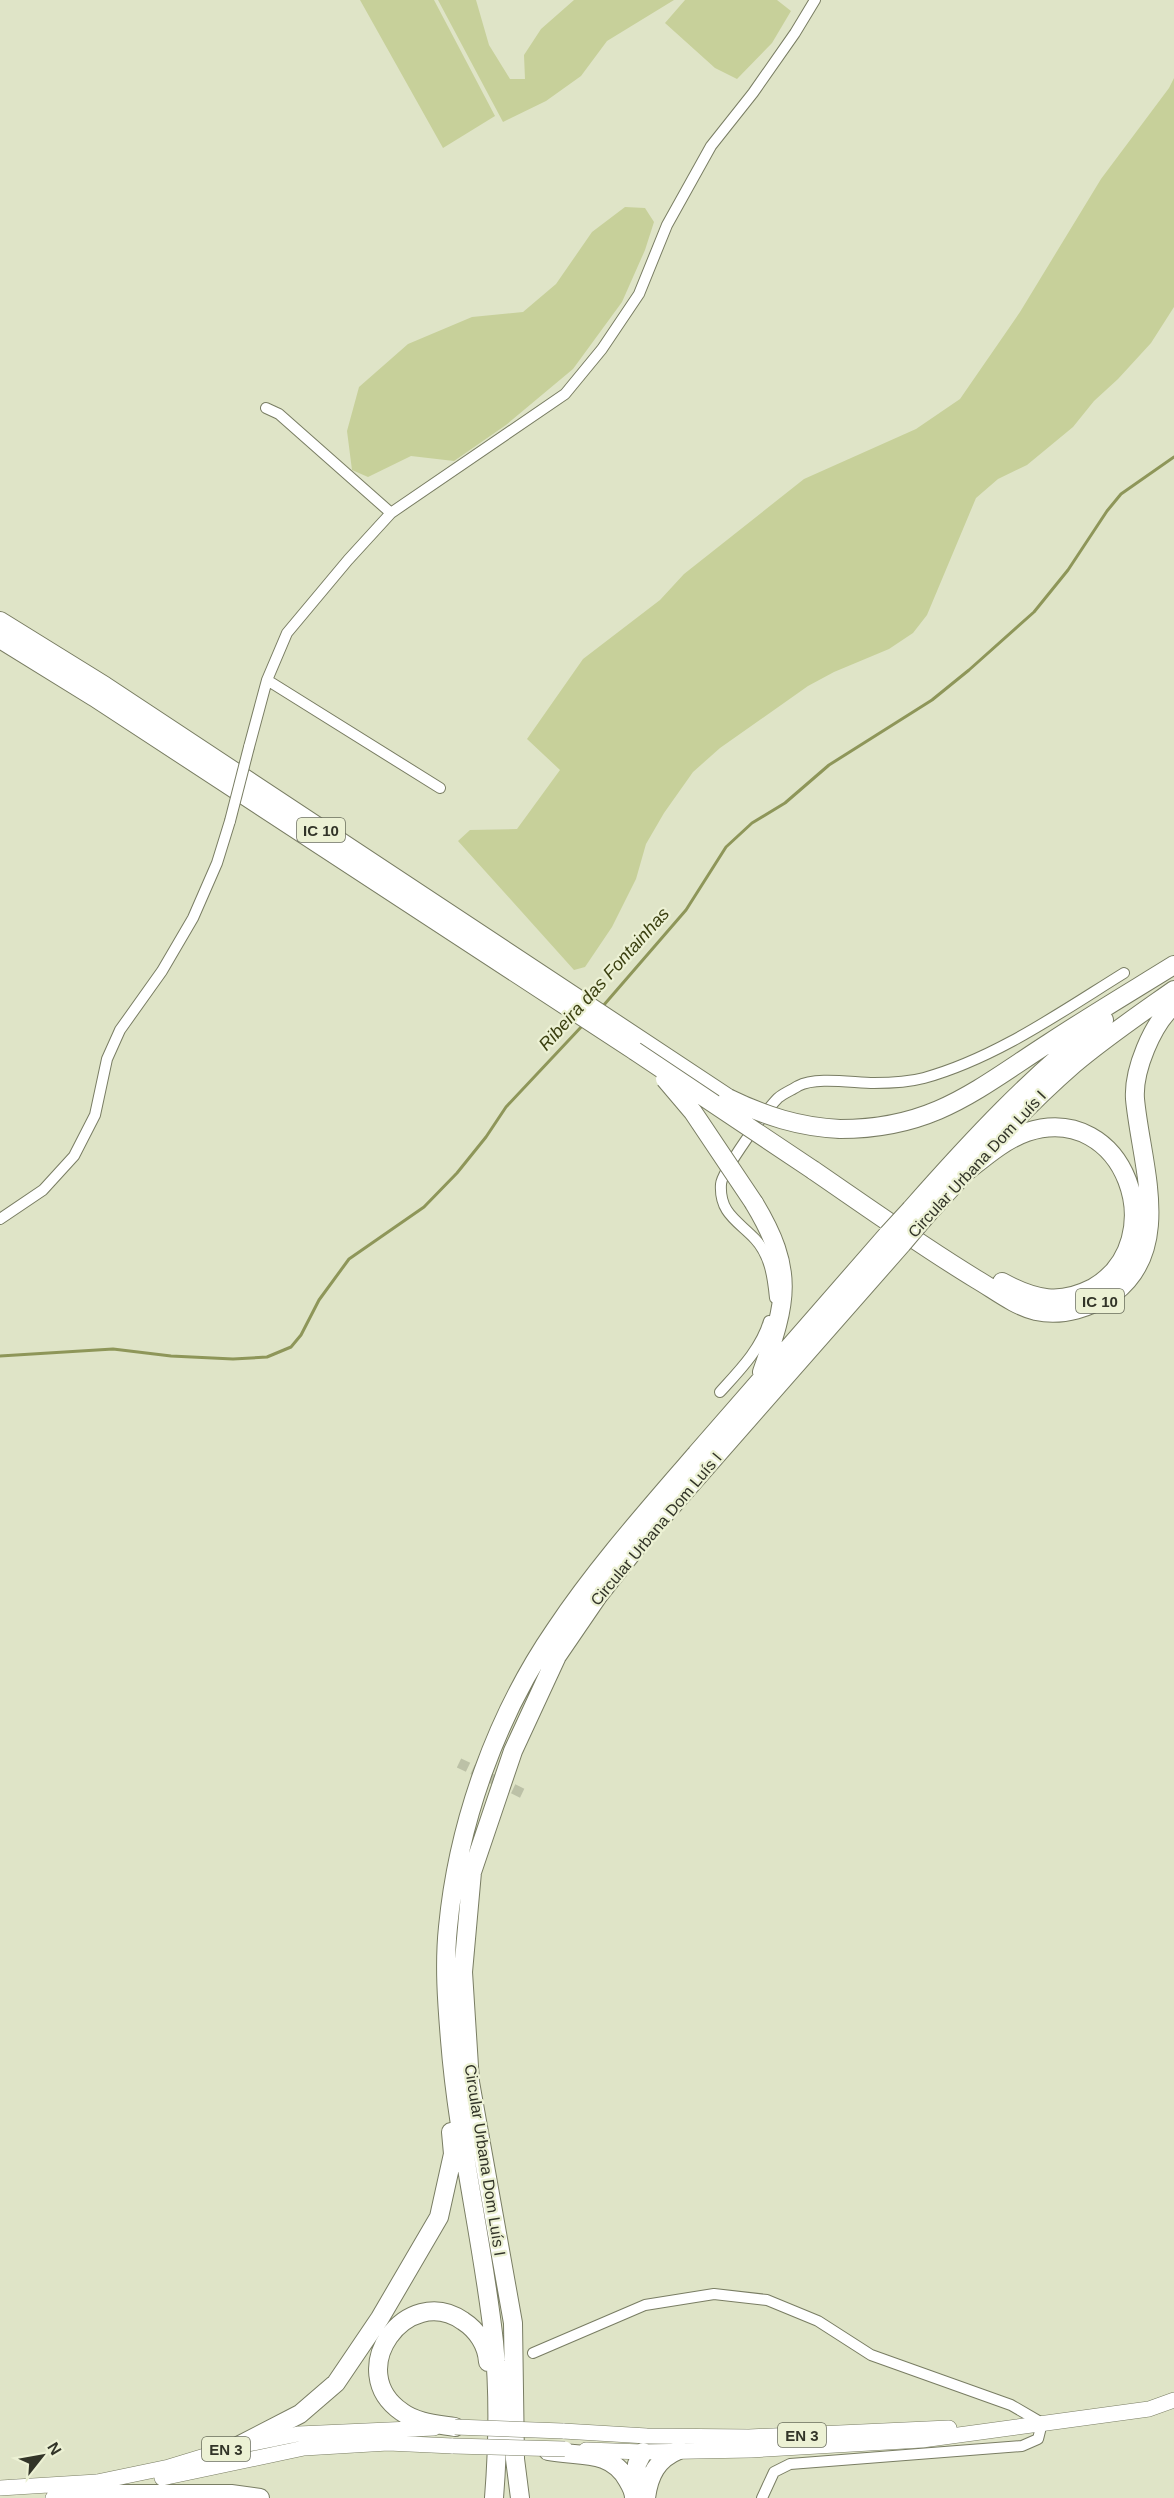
<svg xmlns="http://www.w3.org/2000/svg" width="1174" height="2498" font-family="Helvetica,sans-serif">
	<style>
		.green { fill: #c7d09a }
		.lines { fill: none; stroke-linecap: round; stroke-linejoin: round }
		.stream { stroke: #8e9659; stroke-width: 3 }
		.street-tunnel { stroke: #bcc1a7; stroke-width: 10; stroke-dasharray: 10 5; stroke-linecap: butt }
		.street-casing { stroke: #797d63; stroke-width: 12 }
		.primary-casing { stroke: #797d63; stroke-width: 16 }
		.highway-casing { stroke: #797d63; stroke-width: 20 }
		.street { stroke: #fff; stroke-width: 10 }
		.primary { stroke: #fff; stroke-width: 15 }
		.highway { stroke: #fff; stroke-width: 18 }
		.street-bridge-casing { stroke: #797d63; stroke-width: 12; stroke-linecap: butt }
		.primary-bridge-casing { stroke: #797d63; stroke-width: 16; stroke-linecap: butt }
		.highway-bridge-casing { stroke: #797d63; stroke-width: 20; stroke-linecap: butt }
		.street-bridge { stroke: #fff; stroke-width: 10 }
		.primary-bridge { stroke: #fff; stroke-width: 15 }
		.highway-bridge { stroke: #fff; stroke-width: 18 }
		.labels { text-anchor: middle; dominant-baseline: central; stroke-width: 4.5; stroke-linejoin: round; paint-order: stroke }
		.shield { fill: #ecf1d4; stroke: #6a6d5c; stroke-width: 1.5 }
		.shield-label { font-size: 15px; font-weight: bold; fill: #323428 }
		.street-label { font-size: 16px; fill: #323428; stroke: #ecf1d4 }
		.water-label { font-size: 18px; font-style: italic; fill: #3a3f0f; stroke: #ecf1d4 }
	</style>
	<rect width="100%" height="100%" fill="#dfe4c7"/>
	<path class="green" d="M360,0H434L495,116L443,148Z
		M438,0H476L489,45L510,79H525L524,55L541,29L574,0H674L607,41L581,76L546,101L503,122Z
		M685,0H777L791,11L772,43L737,79L715,68L665,23Z
		M1174,78V307L1151,343L1118,379L1094,401L1073,427L1027,465L998,479L976,498L927,615L913,633L889,649L834,672L808,686L720,748L693,772L664,813L646,844L636,879L612,927L585,967L574,970L458,841L470,830L517,829L560,770L527,739L583,659L660,600L684,574L804,479L916,429L960,399L1020,312L1101,179L1169,88Z
		M625,207L645,208L654,222L645,250L622,302L573,369L506,425L454,461L411,456L368,477L352,470L347,431L359,387L408,344L472,317L523,312L556,284L592,232Z"/>
	<g class="lines">
		<path class="stream" d="M603,1006L686,910L726,847L752,823L785,803L829,765L932,700L969,670L1034,612L1068,570L1107,511L1121,494L1174,457
			M0,1356L113,1349L171,1356L233,1359L267,1357L291,1347L301,1335L319,1300L349,1259L424,1207L457,1173L486,1137L506,1107L583,1025"/>
		<path class="street-tunnel" d="M459,1763L526,1795"/>
		<defs>
			<path id="street" d="M266,408L279,414L391,513
				M267,680L440,788
				M249,747L267,680L287,633L348,560L391,513L565,394L602,349L639,294L667,225L711,146L753,93L795,33L815,0
				M0,1219L43,1190L74,1156L95,1115L107,1059L120,1030L162,971L193,918L217,863L230,821
				M775,1298C773,1277 770,1255 755,1239C738,1221 719,1213 721,1184C722,1171 767,1109 778,1098C784,1093 792,1090 798,1086C816,1076 854,1083 874,1083C889,1083 909,1082 924,1078C996,1058 1061,1012 1124,973
				M720,1392C739,1371 761,1349 769,1321
				M533,2353L645,2305L714,2294L767,2300L818,2321L871,2355L1011,2405L1042,2423L1038,2439L1022,2446L790,2464L774,2472L762,2498"/>
			<path id="primary" d="M563,2431L647,2436L749,2437L949,2428
				M586,2450L643,2452L751,2450L922,2440L1149,2409L1174,2400
				M162,2478L304,2448L388,2443L453,2446
				M0,2488L97,2482L169,2467L238,2446L298,2434L434,2428
				M53,2498L106,2491"/>
			<path id="highway" d="M0,621L105,686L728,1098
				M0,639L94,697L635,1051
				M840,1129C933,1129 976,1090 1049,1043C1090,1016 1132,991 1174,965
				M813,1170C867,1207 920,1245 976,1279C995,1290 1015,1306 1036,1311C1064,1317 1090,1307 1114,1293C1174,1247 1141,1164 1135,1099C1133,1071 1152,1024 1174,1005
				M966,1172C985,1157 1004,1140 1027,1132C1125,1100 1174,1241 1093,1288C1060,1305 1035,1300 1002,1282
				M754,1203C795,1271 787,1301 762,1372
				M911,1209C971,1141 1032,1075 1104,1020
				M924,1218C972,1165 1020,1111 1074,1064C1106,1037 1140,1014 1174,990
				M455,2427C437,2424 417,2423 402,2412C342,2371 407,2282 463,2321C477,2330 487,2345 488,2362
				M238,2446L300,2414L336,2383L380,2318L439,2217L453,2154L451,2132
				M548,2451C578,2457 611,2449 628,2481C631,2486 634,2492 634,2498
				M96,2494H231L260,2498
				M634,2494L637,2464L643,2452
				M494,2498C498,2447 499,2393 494,2342C483,2241 458,2142 450,2040C447,2003 444,1965 448,1927C458,1823 496,1716 555,1630C597,1567 648,1510 697,1453C761,1380 825,1307 888,1234
				M520,2498L515,2459L513,2323L470,2082L463,1972L472,1872L513,1751L557,1656L598,1596L643,1539L902,1244
				M646,2498C649,2475 657,2459 679,2450"/>
		</defs>
		<use href="#street" class="street-casing"/>
		<use href="#primary" class="primary-casing"/>
		<use href="#highway" class="highway-casing"/>
		<use href="#street" class="street"/>
		<use href="#primary" class="primary"/>
		<use href="#highway" class="highway"/>
		<defs>
			<path id="street-bridge" d="M230,821L249,747"/>
			<path id="primary-bridge" d="M455,2427L563,2431
				M453,2446L565,2449"/>
			<path id="highway-bridge" d="M635,1051L813,1170
				M665,1079L693,1112L754,1203
				M728,1098C765,1116 799,1127 840,1129
				M888,1234L911,1209
				M902,1244L924,1218"/>
		</defs>
		<use href="#street-bridge" class="street-bridge-casing"/>
		<use href="#primary-bridge" class="primary-bridge-casing"/>
		<use href="#highway-bridge" class="highway-bridge-casing"/>
		<use href="#street-bridge" class="street-bridge"/>
		<use href="#primary-bridge" class="primary-bridge"/>
		<use href="#highway-bridge" class="highway-bridge"/>
	</g>
	<g class="labels">
		<g class="shield">
			<rect x="297" y="818" width="48" height="24" rx="4.5"/>
			<rect x="1076" y="1289" width="48" height="24" rx="4.5"/>
			<rect x="778" y="2423" width="48" height="24" rx="4.5"/>
			<rect x="202" y="2437" width="48" height="24" rx="4.5"/>
		</g>
		<g class="shield-label">
			<text x="321" y="830">IC 10</text>
			<text x="1100" y="1301">IC 10</text>
			<text x="802" y="2435">EN 3</text>
			<text x="226" y="2449">EN 3</text>
		</g>
		<g class="street-label">
			<text transform="translate(977 1164) rotate(-47)">Circular Urbana Dom Luís I</text>
			<text transform="translate(656 1529) rotate(-50)">Circular Urbana Dom Luís I</text>
			<text transform="translate(485 2160) rotate(81)">Circular Urbana Dom Luís I</text>
		</g>
		<g class="water-label">
			<text transform="translate(604 979) rotate(-48)">Ribeira das Fontainhas</text>
		</g>
	</g>
	<g transform="translate(42 2456) rotate(59)" stroke="#ecf1d4" stroke-width="4.5" paint-order="stroke">
	<path d="M0-4.5L10 22L0 15L-10 22Z" fill="#323428"/>
	<text y="-9" font-size="16" font-weight="bold" text-anchor="middle" fill="#323428">N</text>
	</g>
</svg>
